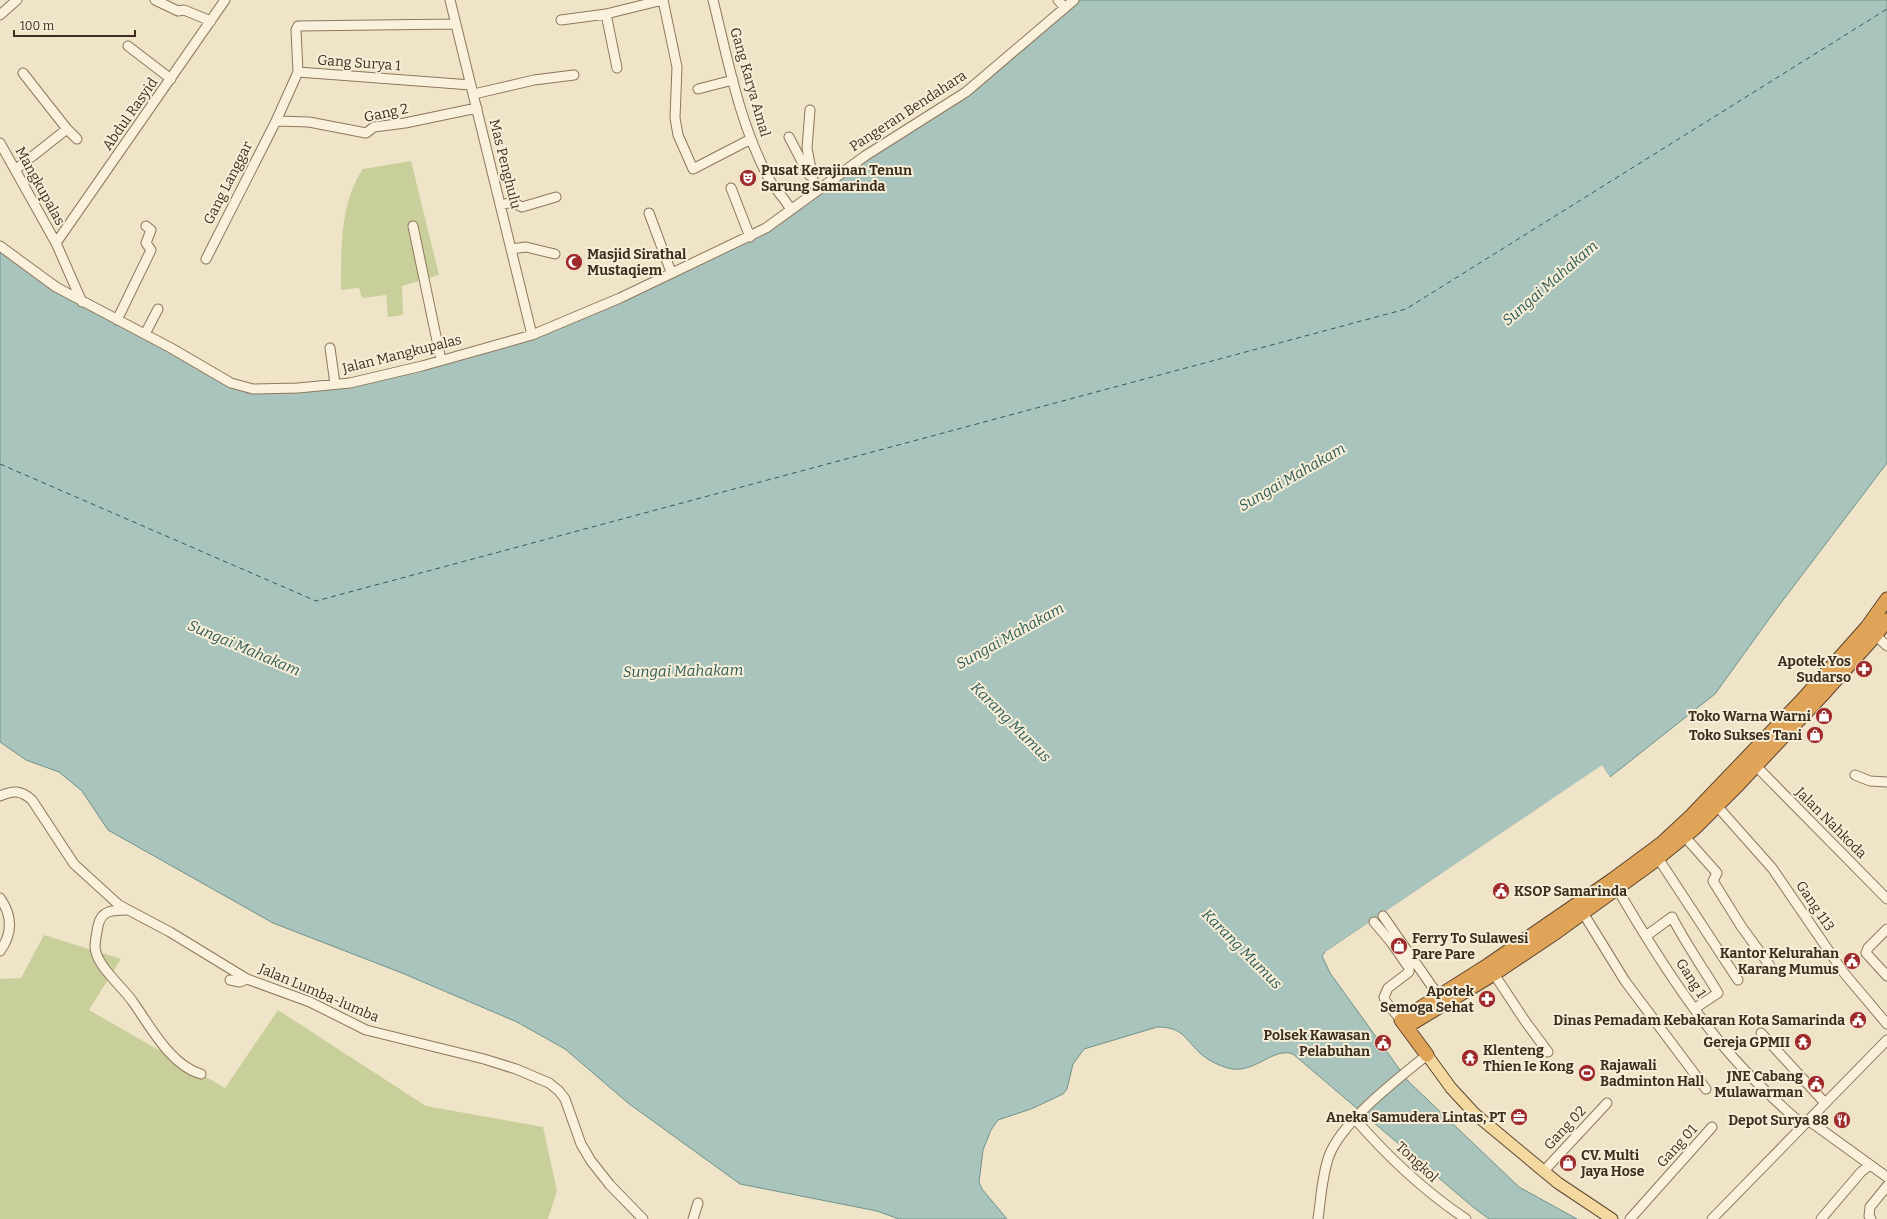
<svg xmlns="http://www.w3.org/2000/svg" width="1887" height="1219" font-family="Bitter,serif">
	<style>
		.green { fill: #c9cf9b }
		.water { fill: #a9c4bc; stroke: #6f938a }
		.pier { fill: #f0e4c8 }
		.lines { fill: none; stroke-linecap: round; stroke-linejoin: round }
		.ferry { stroke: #2f5d5a; stroke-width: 1; stroke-dasharray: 5 4; stroke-linecap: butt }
		.minor-casing { stroke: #8d765c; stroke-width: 11 }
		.major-casing { stroke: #5b4430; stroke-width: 13 }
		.highway-casing { stroke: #5b4430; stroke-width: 15 }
		.minor { stroke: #faf1dc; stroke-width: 9 }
		.major { stroke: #f3d9a0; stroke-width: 11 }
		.highway { stroke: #e0a458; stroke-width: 13 }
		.labels { text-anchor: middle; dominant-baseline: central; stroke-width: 4; stroke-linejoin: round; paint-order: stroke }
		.street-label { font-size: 14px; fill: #3d2e20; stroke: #f7eed8 }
		.poi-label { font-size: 14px; font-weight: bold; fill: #3d2e20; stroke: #f7eed8; text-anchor: end }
		.water-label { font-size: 15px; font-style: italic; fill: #2f5d5a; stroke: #f7eed8 }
	</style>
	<rect width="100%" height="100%" fill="#f0e4c8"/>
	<path class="green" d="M411,161L439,275L402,286L403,315L388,317L386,295L362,298L359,288L341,290C341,252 340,201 363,169Z
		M44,935L121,959L89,1010L225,1088L278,1010L426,1106L543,1127L557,1191L548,1219H0V979L21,978Z"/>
	<path class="water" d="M1078,0H1887V463L1777,608L1715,694L1610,777L1602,766L1325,952L1322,956L1330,973L1408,1081L1519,1187L1577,1219H1489L1473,1207L1293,1054C1274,1047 1256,1072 1233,1069C1223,1068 1207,1060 1200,1053C1184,1038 1183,1027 1157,1027L1084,1049L1073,1064L1067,1089L1063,1094L1031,1109L998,1120L991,1130L983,1150L979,1182L982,1189L1007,1219H899L877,1211L740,1184L628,1103L565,1049L517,1022L402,973L273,923L108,830L82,791L59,772L26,760L0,742V251L79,304L149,339L247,393L340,386L560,328L793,210L907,133Z"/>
	<path class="pier" d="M1602,765L1610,777L1608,778L1602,768L1326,954L1325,952Z"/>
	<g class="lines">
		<path class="ferry" d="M0,464L316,601L1406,309L1887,9"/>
		<defs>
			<path id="minor" d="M155,0L178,11L184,10L211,21
				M450,0L532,335
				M663,0L677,67L675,118L678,135L693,169L751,139
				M713,0C728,60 739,122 768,177C774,189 785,198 791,210
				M1058,0L1065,8
				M606,14L617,68
				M0,15L17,0
				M561,20L606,14L663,0
				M128,46L171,79
				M298,72L296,30L298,26L455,24
				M23,73L67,129
				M698,89L733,80
				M474,94L534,80L574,75
				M810,110L807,148L814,185
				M276,121L309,122L366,133L374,127L405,123L477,108
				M789,137L809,175
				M0,143L56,243L82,302
				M15,170L67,129L77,139
				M731,188L750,237
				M501,205L512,202L522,207L556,197
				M649,213L671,272
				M413,226L441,360
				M56,243L225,0
				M0,246L56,287L171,348L231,383L253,389L298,388L350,383L422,366L532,335L620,298L766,228L865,156L966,92L1074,0
				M511,249L526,247L555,254
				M206,259L276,121L298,72L471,85
				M117,320L151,250L146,243L151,230L146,226
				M145,334L158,309
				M330,348L335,384
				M1872,632L1887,646
				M1752,762L1887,899
				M1855,775L1870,781L1887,782
				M0,796C13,790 21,790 32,800L74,864L119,905L170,932L247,979L310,1002L366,1030L484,1059L516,1069L549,1083L559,1091L565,1099L581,1144L591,1161L610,1185L643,1219
				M1717,806L1772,868L1844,973L1887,1024
				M1685,837L1717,873L1713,881L1741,926L1770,966
				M1658,858L1738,980
				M1614,883C1645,937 1679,992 1719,1041C1744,1072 1773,1099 1803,1125
				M0,898C12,915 13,933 0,951
				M1580,908L1625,981L1706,1089
				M126,910C113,910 101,910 98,926C97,932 95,940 95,947C96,966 123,987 133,1002C150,1026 171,1066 201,1074
				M1383,916L1438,995
				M1374,922L1391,942L1409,968V972L1388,988L1384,997L1386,1002L1401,1020
				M1887,929L1868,948L1866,953L1887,976
				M1646,936L1672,917C1686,944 1703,968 1718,993L1694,1009
				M1494,974L1525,1021L1548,1052
				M230,980L240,982L247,979
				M1761,1033L1825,1103
				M1355,1119C1388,1157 1424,1191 1466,1219
				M1808,1120L1887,1177
				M1543,1172L1607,1103
				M693,1219L698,1203
				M1318,1219C1321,1198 1322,1175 1329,1156C1342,1121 1398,1079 1427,1055
				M1630,1219L1712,1127
				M1712,1219L1887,1040
				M1821,1219L1861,1172L1870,1165
				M1871,1219L1869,1216L1870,1207L1887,1186"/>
			<path id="major" d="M1427,1055L1451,1088L1475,1114L1558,1183L1612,1219"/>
			<path id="highway" d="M1406,1027L1494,974L1558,931L1652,863L1695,828L1736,787L1826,691L1876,635L1887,620
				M1427,1055L1401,1020L1488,965L1612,880L1662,843L1691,816L1803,699L1867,627L1887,599"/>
		</defs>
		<use href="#minor" class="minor-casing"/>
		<use href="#major" class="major-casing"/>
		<use href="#highway" class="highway-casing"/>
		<use href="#minor" class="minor"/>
		<use href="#major" class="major"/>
		<use href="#highway" class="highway"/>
	</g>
	<defs>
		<symbol id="theatre-disc" viewBox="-11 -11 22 22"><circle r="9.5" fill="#9e2a2b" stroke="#f7eed8"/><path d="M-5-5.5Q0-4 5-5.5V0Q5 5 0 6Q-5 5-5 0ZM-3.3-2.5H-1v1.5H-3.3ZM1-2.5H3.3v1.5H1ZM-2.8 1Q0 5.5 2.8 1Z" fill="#fff"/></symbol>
		<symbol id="mosque-disc" viewBox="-11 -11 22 22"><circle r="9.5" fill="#9e2a2b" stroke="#f7eed8"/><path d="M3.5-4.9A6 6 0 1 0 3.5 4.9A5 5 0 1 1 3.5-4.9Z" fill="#fff"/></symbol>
		<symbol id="pharmacy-disc" viewBox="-11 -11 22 22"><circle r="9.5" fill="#9e2a2b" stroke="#f7eed8"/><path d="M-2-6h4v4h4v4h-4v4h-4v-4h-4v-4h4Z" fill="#fff"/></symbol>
		<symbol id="shop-disc" viewBox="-11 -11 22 22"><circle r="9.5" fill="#9e2a2b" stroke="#f7eed8"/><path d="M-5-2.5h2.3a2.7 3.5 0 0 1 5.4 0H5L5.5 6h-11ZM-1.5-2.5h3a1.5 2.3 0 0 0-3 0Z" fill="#fff"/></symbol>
		<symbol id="civic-disc" viewBox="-11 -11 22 22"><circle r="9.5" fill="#9e2a2b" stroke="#f7eed8"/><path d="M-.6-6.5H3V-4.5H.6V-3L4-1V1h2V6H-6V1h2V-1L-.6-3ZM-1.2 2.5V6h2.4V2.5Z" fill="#fff"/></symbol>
		<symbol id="temple-disc" viewBox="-11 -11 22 22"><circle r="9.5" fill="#9e2a2b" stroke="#f7eed8"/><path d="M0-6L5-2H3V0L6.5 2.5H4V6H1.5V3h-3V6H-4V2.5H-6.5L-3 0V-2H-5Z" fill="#fff"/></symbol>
		<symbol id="stadium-disc" viewBox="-11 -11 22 22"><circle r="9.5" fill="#9e2a2b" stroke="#f7eed8"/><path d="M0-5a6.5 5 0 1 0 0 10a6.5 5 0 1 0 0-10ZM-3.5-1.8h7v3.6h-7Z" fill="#fff"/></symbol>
		<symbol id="office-disc" viewBox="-11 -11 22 22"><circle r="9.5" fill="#9e2a2b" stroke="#f7eed8"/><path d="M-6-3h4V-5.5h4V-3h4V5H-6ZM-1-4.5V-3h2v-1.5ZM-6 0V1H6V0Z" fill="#fff"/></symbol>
		<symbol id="restaurant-disc" viewBox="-11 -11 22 22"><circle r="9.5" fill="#9e2a2b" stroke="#f7eed8"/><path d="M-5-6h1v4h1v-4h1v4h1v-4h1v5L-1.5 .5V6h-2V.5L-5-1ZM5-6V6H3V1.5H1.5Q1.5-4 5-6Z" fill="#fff"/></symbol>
	</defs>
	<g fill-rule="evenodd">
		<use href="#theatre-disc" x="738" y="168" width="20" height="20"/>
		<use href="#mosque-disc" x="564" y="252" width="20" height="20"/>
		<use href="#pharmacy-disc" x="1854" y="659" width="20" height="20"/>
		<use href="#shop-disc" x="1814" y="706" width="20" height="20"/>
		<use href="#shop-disc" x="1805" y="725" width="20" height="20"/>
		<use href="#civic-disc" x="1491" y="881" width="20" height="20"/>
		<use href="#shop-disc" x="1389" y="936" width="20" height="20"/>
		<use href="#civic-disc" x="1842" y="951" width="20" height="20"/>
		<use href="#pharmacy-disc" x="1477" y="989" width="20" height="20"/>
		<use href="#civic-disc" x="1848" y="1010" width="20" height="20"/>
		<use href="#temple-disc" x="1793" y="1032" width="20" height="20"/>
		<use href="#civic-disc" x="1373" y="1033" width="20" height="20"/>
		<use href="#temple-disc" x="1460" y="1048" width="20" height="20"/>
		<use href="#stadium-disc" x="1577" y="1063" width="20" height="20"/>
		<use href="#civic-disc" x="1806" y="1074" width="20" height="20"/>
		<use href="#office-disc" x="1509" y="1107" width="20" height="20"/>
		<use href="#restaurant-disc" x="1832" y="1110" width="20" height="20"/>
		<use href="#shop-disc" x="1558" y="1153" width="20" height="20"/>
	</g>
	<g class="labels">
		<g class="street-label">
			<text transform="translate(359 63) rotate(4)">Gang Surya 1</text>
			<text transform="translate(750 82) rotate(74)">Gang Karya Amal</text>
			<text transform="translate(908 111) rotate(-33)">Pangeran Bendahara</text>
			<text transform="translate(386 113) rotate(-12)">Gang 2</text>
			<text transform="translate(130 114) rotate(-55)">Abdul Rasyid</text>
			<text transform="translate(505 164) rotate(76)">Mas Penghulu</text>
			<text transform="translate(228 183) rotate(-63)">Gang Langgar</text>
			<text transform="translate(40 186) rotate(61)">Mangkupalas</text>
			<text transform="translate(402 354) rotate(-14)">Jalan Mangkupalas</text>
			<text transform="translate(1831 823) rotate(45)">Jalan Nahkoda</text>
			<text transform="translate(1815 906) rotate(56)">Gang 113</text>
			<text transform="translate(1691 978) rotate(57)">Gang 1</text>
			<text transform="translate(319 993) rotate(23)">Jalan Lumba-lumba</text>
			<text transform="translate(1565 1128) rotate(-47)">Gang 02</text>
			<text transform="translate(1677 1146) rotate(-48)">Gang 01</text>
			<text transform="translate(1417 1162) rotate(43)">Tongkol</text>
		</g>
		<g class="poi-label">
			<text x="761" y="170" text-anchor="start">Pusat Kerajinan Tenun<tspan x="761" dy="16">Sarung Samarinda</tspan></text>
			<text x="587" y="254" text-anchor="start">Masjid Sirathal<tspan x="587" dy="16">Mustaqiem</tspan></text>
			<text x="1851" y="661">Apotek Yos<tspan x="1851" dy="16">Sudarso</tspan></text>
			<text x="1811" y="716">Toko Warna Warni</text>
			<text x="1802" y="735">Toko Sukses Tani</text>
			<text x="1514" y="891" text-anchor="start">KSOP Samarinda</text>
			<text x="1412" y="938" text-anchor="start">Ferry To Sulawesi<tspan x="1412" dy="16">Pare Pare</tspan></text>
			<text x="1839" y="953">Kantor Kelurahan<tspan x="1839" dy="16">Karang Mumus</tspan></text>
			<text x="1474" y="991">Apotek<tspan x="1474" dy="16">Semoga Sehat</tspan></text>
			<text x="1845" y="1020">Dinas Pemadam Kebakaran Kota Samarinda</text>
			<text x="1370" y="1035">Polsek Kawasan<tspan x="1370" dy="16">Pelabuhan</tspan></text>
			<text x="1790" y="1042">Gereja GPMII</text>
			<text x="1483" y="1050" text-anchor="start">Klenteng<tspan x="1483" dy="16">Thien Ie Kong</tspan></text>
			<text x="1600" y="1065" text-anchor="start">Rajawali<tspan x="1600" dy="16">Badminton Hall</tspan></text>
			<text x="1803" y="1076">JNE Cabang<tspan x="1803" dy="16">Mulawarman</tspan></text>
			<text x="1506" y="1117">Aneka Samudera Lintas, PT</text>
			<text x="1829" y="1120">Depot Surya 88</text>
			<text x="1581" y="1155" text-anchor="start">CV. Multi<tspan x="1581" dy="16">Jaya Hose</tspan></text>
		</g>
		<g class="water-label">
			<text transform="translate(1550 283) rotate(-41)">Sungai Mahakam</text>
			<text transform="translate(1292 477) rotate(-30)">Sungai Mahakam</text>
			<text transform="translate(1010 636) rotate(-29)">Sungai Mahakam</text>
			<text transform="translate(244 648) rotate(23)">Sungai Mahakam</text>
			<text transform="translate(683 671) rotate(-1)">Sungai Mahakam</text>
			<text transform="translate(1011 722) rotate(45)">Karang Mumus</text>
			<text transform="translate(1242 949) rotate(45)">Karang Mumus</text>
		</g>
	</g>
	<path d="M14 30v6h121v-6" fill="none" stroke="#3d2e20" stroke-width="2"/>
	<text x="20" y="30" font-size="12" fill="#3d2e20" stroke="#f7eed8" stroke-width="3" paint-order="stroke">100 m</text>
</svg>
